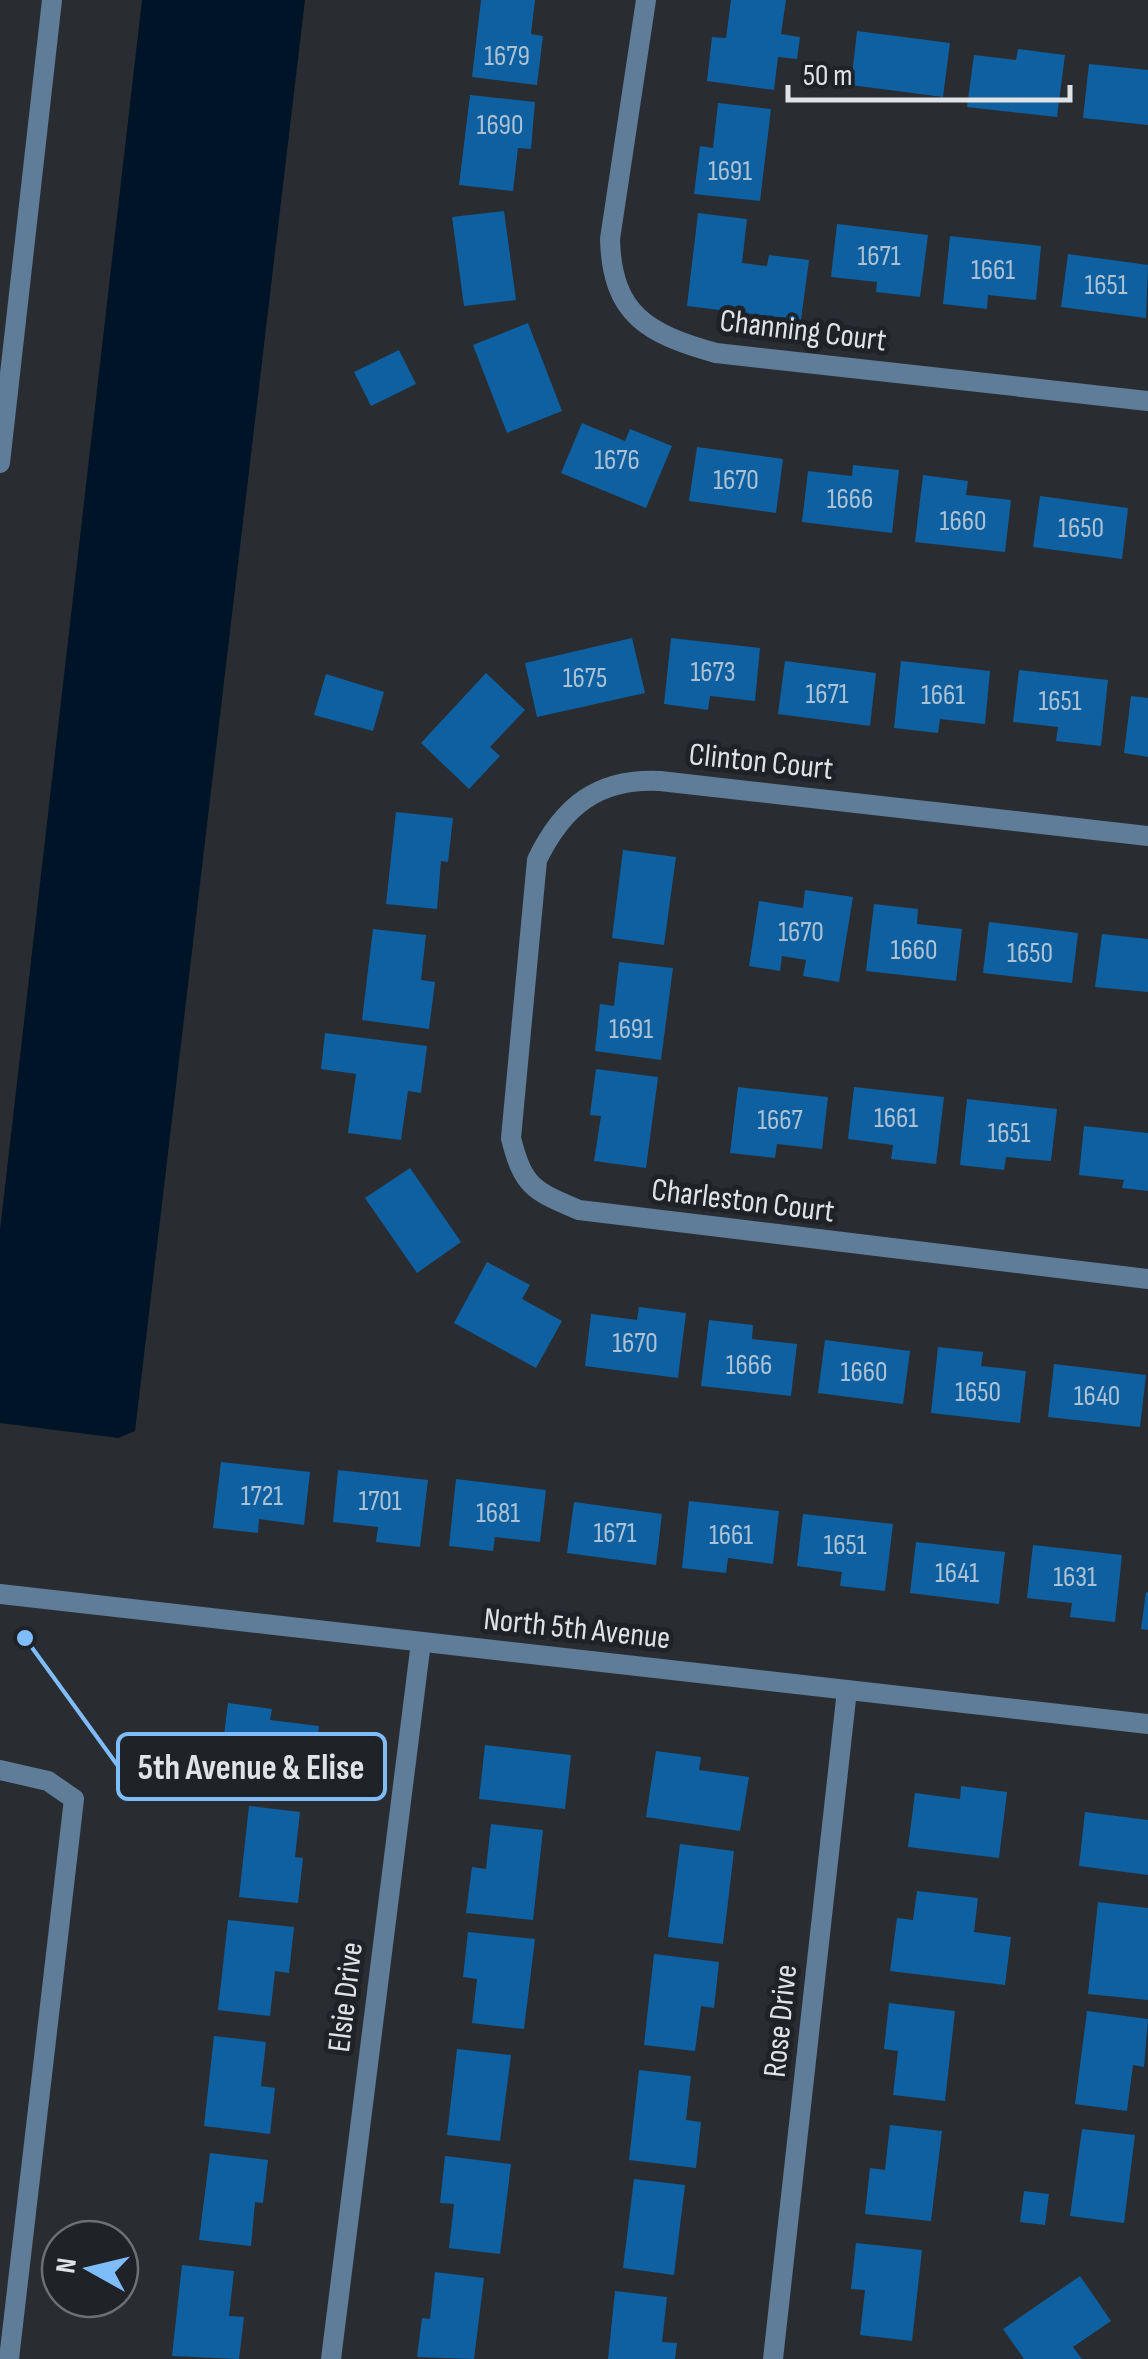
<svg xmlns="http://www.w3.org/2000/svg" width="1148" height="2359" font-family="'Sofia Sans Condensed',sans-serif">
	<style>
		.water { fill: #001428 }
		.building { fill: #0e60a0 }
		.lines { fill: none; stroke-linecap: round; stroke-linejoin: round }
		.service { stroke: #5f7c99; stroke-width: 20 }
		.minor { stroke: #5f7c99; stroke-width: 20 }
		.tertiary { stroke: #5f7c99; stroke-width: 20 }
		.labels { text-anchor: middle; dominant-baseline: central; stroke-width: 10; stroke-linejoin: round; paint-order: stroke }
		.number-label { font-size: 28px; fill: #acc2d4 }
		.street-label { font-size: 32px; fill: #e0e3e6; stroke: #1f2328 }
		.leader { fill: none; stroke: #7fbdfa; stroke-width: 4 }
		.callout-dot { fill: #7fbdfa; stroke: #1f2328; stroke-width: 4 }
		.callout { fill: #1f2328; stroke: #7fbdfa; stroke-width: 4 }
		.callout-label { font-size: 35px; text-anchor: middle; font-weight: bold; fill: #e0e3e6 }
	</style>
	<rect width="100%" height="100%" fill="#292d32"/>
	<path class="water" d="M142,0H305L135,1431L118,1438L0,1423V1230Z"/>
	<path class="building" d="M481,0H535L531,34L543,36L537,85L472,77Z
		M731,0H786L781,34L800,37L797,59L778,57L774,90L707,81L712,37L726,38Z
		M857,31L950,43L943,97L851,85Z
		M1018,49L1065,55L1057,117L967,107L974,55L1016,60Z
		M1089,64L1148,70V125L1083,118Z
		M470,95L535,102L531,149L518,148L513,191L459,185Z
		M718,103L771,109L760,201L694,194L700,146L713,148Z
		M504,211L516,300L464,306L452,217Z
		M698,213L747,219L742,263L767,266L769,255L809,260L801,320L687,306Z
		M837,224L928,235L920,297L876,292L877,282L831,277Z
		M950,236L1041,246L1036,300L988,295L987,309L943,304Z
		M1068,254L1148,265L1146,318L1061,307Z
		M528,323L562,411L507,433L473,345Z
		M399,350L416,384L371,406L354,372Z
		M582,423L625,441L630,429L672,446L646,508L561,473Z
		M697,447L783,459L776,513L689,501Z
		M853,465L899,470L892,533L802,522L808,471L852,476Z
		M923,475L968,481L966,495L1011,500L1005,552L915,542Z
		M1040,496L1128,508L1122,559L1033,547Z
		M632,638L645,693L537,717L525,663Z
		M671,638L760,648L755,701L710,696L708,710L664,704Z
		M785,661L876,673L870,726L778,714Z
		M901,661L990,671L985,724L940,719L938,733L894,728Z
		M1019,670L1108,680L1101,746L1056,741L1058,727L1013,722Z
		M486,673L525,710L490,747L500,756L469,789L421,743Z
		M326,674L384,692L373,731L314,715Z
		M1131,696L1148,698V757L1124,753Z
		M396,812L453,818L448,862L441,861L437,909L386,904Z
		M623,850L676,857L664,945L612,938Z
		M805,890L853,897L839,982L803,976L806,960L782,956L780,971L749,966L759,901L803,908Z
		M874,904L918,909L917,924L962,929L956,981L866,971Z
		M989,922L1078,933L1072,983L983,973Z
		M373,929L426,935L421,980L435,982L429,1029L362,1020Z
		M1102,934L1148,939V992L1095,987Z
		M619,962L673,968L661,1060L595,1051L600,1004L614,1006Z
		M325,1033L427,1046L421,1093L408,1091L401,1140L348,1133L356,1074L321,1069Z
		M596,1069L658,1077L646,1168L594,1161L601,1116L590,1115Z
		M738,1087L828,1097L822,1149L777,1144L775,1158L730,1153Z
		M854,1087L944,1097L936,1164L891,1159L893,1145L848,1139Z
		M967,1099L1057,1109L1051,1161L1006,1157L1004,1170L960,1165Z
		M1084,1126L1148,1133V1191L1122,1188L1124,1180L1079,1175Z
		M410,1168L461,1242L417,1273L365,1198Z
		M487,1262L530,1285L522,1299L562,1321L536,1368L454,1323Z
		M639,1307L686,1313L678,1378L585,1366L591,1314L637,1320Z
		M709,1320L753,1325L752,1339L797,1344L791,1396L701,1386Z
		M825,1340L910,1351L903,1404L818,1393Z
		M938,1347L983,1352L981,1366L1026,1371L1020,1423L931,1413Z
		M1054,1364L1146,1375L1140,1427L1048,1417Z
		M221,1462L310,1472L304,1525L259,1519L258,1533L213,1528Z
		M338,1470L428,1480L420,1547L376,1542L378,1527L333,1522Z
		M456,1479L546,1490L540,1542L495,1537L493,1551L449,1546Z
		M689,1501L779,1511L773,1564L728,1558L726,1573L682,1568Z
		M574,1502L662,1514L656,1565L567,1553Z
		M803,1514L893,1524L885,1591L840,1586L842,1572L797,1566Z
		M916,1542L1005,1552L999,1604L910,1593Z
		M1033,1545L1122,1555L1115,1622L1070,1617L1072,1603L1027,1598Z
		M1146,1592L1148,1593V1630L1141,1629Z
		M228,1703L272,1709L270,1720L319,1726L313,1781L264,1775L262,1788L218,1783Z
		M485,1745L571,1755L565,1809L479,1799Z
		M656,1751L701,1757L699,1770L749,1777L740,1831L646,1817Z
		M961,1786L1007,1792L999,1858L908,1847L915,1793L960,1799Z
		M249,1806L300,1812L295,1857L303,1858L298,1903L239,1897Z
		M1085,1812L1148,1820V1875L1079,1866Z
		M491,1824L543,1830L533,1920L466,1913L472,1867L486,1869Z
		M680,1844L734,1851L723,1944L668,1937Z
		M917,1891L978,1898L974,1932L1011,1937L1005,1985L890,1971L897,1918L913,1920Z
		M1098,1902L1148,1908V2000L1088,1994Z
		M228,1920L294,1927L289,1973L275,1971L270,2016L218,2010Z
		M468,1932L535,1939L524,2029L472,2023L477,1979L463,1977Z
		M654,1954L719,1962L714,2008L701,2006L695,2051L644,2045Z
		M889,2003L955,2011L945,2101L893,2095L898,2051L884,2049Z
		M1087,2011L1148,2019L1144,2067L1133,2065L1127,2111L1075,2104Z
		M214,2036L266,2042L261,2086L275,2088L270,2134L204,2126Z
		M457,2049L511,2055L500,2141L447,2135Z
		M639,2070L691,2076L686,2120L701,2122L696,2168L629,2160Z
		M890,2125L942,2131L931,2221L865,2214L870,2168L885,2170Z
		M1082,2129L1135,2135L1124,2223L1070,2216Z
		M210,2153L268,2160L263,2203L255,2202L251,2246L199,2240Z
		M445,2156L511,2164L500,2254L449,2248L454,2204L440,2203Z
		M634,2179L685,2185L674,2275L623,2268Z
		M1024,2191L1049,2194L1045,2225L1020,2222Z
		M856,2243L922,2250L912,2341L860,2335L865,2290L851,2289Z
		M182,2265L234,2271L229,2316L244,2317L239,2359L172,2356Z
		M435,2272L484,2278L474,2359L417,2357L422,2318L430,2319Z
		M1080,2276L1111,2321L1073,2347L1082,2359H1024L1003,2329Z
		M615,2291L667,2297L662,2342L677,2343L675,2359H608Z"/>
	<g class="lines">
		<path class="service" d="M0,463L52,0
			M0,1770L48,1781L74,1799L9,2359"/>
		<path class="minor" d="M646,0L610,239C612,315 648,334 716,353L1148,401
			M1148,836L660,781C598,778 563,806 537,860L511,1138C523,1187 534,1191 579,1210L1148,1279
			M331,2359L421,1642
			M773,2359L847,1690"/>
		<path class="tertiary" d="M0,1594L1148,1724"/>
	</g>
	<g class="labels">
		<g class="number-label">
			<text x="507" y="56">1679</text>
			<text x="500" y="125">1690</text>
			<text x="730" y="171">1691</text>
			<text x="879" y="256">1671</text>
			<text x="993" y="270">1661</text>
			<text x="1106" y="285">1651</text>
			<text x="617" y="460">1676</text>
			<text x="736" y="480">1670</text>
			<text x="850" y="499">1666</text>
			<text x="963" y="521">1660</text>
			<text x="1081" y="528">1650</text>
			<text x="713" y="672">1673</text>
			<text x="585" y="678">1675</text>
			<text x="827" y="694">1671</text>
			<text x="943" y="695">1661</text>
			<text x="1060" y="701">1651</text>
			<text x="801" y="932">1670</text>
			<text x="914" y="950">1660</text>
			<text x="1030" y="953">1650</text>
			<text x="631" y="1029">1691</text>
			<text x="896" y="1118">1661</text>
			<text x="780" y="1120">1667</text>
			<text x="1009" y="1133">1651</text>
			<text x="635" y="1343">1670</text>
			<text x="749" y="1365">1666</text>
			<text x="864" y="1372">1660</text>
			<text x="978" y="1392">1650</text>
			<text x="1097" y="1396">1640</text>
			<text x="262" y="1496">1721</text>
			<text x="380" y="1501">1701</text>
			<text x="498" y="1513">1681</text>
			<text x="615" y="1533">1671</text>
			<text x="731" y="1535">1661</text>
			<text x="845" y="1545">1651</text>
			<text x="957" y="1573">1641</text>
			<text x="1075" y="1577">1631</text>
		</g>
		<g class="street-label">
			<text transform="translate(803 331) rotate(7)">Channing Court</text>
			<text transform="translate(761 762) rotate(6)">Clinton Court</text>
			<text transform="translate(743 1201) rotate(7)">Charleston Court</text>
			<text transform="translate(577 1629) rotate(6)">North 5th Avenue</text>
			<text transform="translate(346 1997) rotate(-83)">Elsie Drive</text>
			<text transform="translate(781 2021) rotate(-84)">Rose Drive</text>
		</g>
	</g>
	<path class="leader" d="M25 1638L118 1766"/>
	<circle class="callout-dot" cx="25" cy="1638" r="10"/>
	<rect class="callout" x="118" y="1734" width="267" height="65" rx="10"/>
	<g class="callout-label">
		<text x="251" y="1779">5th Avenue &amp; Elise</text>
	</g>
	<g transform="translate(90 2269) rotate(278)"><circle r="48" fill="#1f2328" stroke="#6c7074" stroke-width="2.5"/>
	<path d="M0-8L18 38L0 25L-18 38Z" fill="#7fbdfa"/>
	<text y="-15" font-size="28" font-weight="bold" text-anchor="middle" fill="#e0e3e6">N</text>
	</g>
	<path d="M788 85v15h282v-15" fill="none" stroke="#e0e3e6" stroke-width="5"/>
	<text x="803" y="85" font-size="30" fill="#e0e3e6" stroke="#1f2328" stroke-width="8" paint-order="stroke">50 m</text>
</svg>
